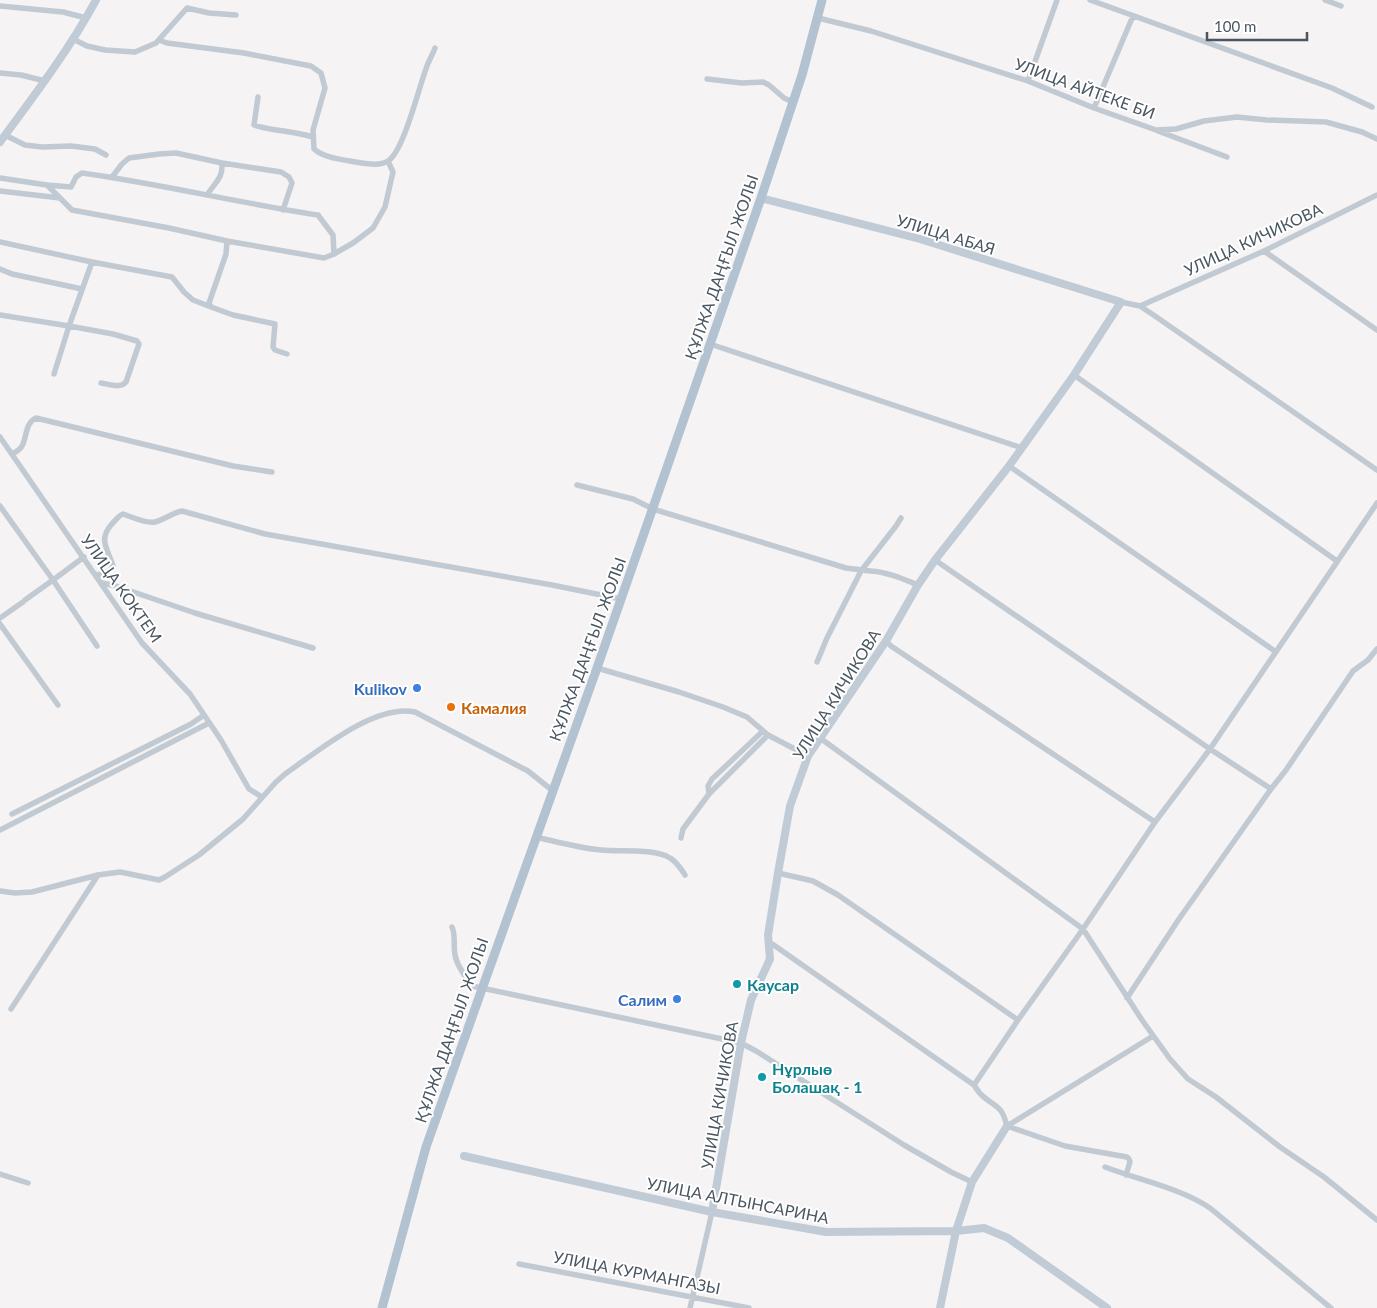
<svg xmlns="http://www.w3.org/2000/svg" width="1377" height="1308" font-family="Lato,sans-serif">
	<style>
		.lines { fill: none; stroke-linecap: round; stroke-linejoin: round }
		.street { stroke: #c1cad2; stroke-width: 5.5 }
		.secondary { stroke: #c1cbd6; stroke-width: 8 }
		.primary { stroke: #b3c2d1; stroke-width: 9 }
		.shop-dot { fill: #3f7fe0; stroke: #fff; stroke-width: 2 }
		.food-dot { fill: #e8710a; stroke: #fff; stroke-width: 2 }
		.culture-dot { fill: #0f9aa8; stroke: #fff; stroke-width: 2 }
		.labels { text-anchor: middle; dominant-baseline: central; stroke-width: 4; stroke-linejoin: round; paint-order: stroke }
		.street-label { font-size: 16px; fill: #4a5661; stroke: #fff }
		.shop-label { font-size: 16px; font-weight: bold; fill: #366cbe; stroke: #fff; text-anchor: end }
		.food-label { font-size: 16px; font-weight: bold; fill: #c56008; stroke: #fff; text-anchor: start }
		.culture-label { font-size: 16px; font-weight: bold; fill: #0d838f; stroke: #fff; text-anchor: start }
	</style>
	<rect width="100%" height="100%" fill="#f5f3f3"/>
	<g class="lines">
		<path class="street" d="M1090,0L1332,88L1372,107
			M1325,0L1341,6
			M0,6L63,12L86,18
			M818,18L871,31L1028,81L1094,108L1156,130L1176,129L1204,121L1237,117L1267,120L1326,122L1362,132L1377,139
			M73,39L87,46L105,50L135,52L156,43L187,8L209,13L236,15
			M159,40L167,43L244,53L311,66L321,73L325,88L313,130L314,149C323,157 338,159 350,161C361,163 379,167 388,161C404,151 419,86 427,66C429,60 433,54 435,48
			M0,73L21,75L45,81
			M707,79L742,83L763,82L769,85L784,98L793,102
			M1028,81L1057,0
			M258,97L254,125C273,131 293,131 313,137
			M1094,108L1133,16
			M1158,131L1227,157
			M5,135L25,145L42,147L71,146L95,149L106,155
			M112,177L122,164L129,158L159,154L176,153L222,163L281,172L289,177L292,183L283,210
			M0,178L47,185L72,210L169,228L227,241L226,254L209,303L211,307L233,315L275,324L273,347L275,350L287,354
			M47,185L71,187L76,177L82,173C161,184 239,203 318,215L333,235L334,254L324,258L227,241
			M0,191L60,198
			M207,195C215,182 223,179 222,163
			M0,242L92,262L69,326L54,374
			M1264,251L1377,330
			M334,254L353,243L373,228L385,207L393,172L388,161
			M92,262L172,277L184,292L193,300L211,307
			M0,269L12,274L82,289
			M1121,302L1140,306L1155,316L1377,470
			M1140,306L1264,251L1377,195
			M0,315L69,326L113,334L137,341L139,344L126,382C120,389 109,384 101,383
			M710,344L1022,448
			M1074,375L1337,561
			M0,437L142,643L190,694L221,740L249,789L262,797
			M12,454C16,452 20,450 22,446C27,437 25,423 36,418L233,466L272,472
			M1009,466L1276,652
			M577,485L633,499L653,509L846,568C854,569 862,570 871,571C887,572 903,579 918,585
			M0,506L53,580L25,600
			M84,557L53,580L97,646
			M935,560L1210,749L1271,789
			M96,575C104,574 109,573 113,566C108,549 98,540 111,525C115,521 118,516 123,514C132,517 146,524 155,522C164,520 172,513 182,511L265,534L552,585L621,599
			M102,583L116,586L195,613L313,648
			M0,618L23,602
			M0,624L58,705
			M886,641L891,646L1155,822
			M817,662L827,638L861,571L896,526L901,518
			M597,668L679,692L723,707L747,717L768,735L808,756
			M820,738L1083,929L1142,1020L1170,1059L1188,1079L1216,1097L1280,1147L1324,1177L1377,1220
			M709,794L708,786L712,779L763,731
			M12,814L191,724L204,715
			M0,830L209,723
			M536,837C558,842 579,848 601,850C620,852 654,848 670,858C677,862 681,869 685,875
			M681,838L683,829L709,794L768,735
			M778,873L813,881L838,895L1018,1020
			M0,891L15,893L32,892L98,875L120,872L159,880L165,877L199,855L243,819L276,782L285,774C317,752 375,703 415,712L528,771L553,791
			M452,927C456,936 453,945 455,955C457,966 465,976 472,986L741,1043L756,1051L904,1145L951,1172L972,1182
			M768,941L974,1085C977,1090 981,1095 985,1098C999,1109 1002,1107 1007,1126
			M1127,998L1179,919L1271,789L1286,770L1353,671L1368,660L1377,649
			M11,1009L98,875
			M974,1085L1018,1020L1083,929L1155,822L1210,749L1377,503
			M1007,1126L1153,1036
			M1007,1126L1065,1146L1127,1157L1129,1159L1130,1162L1126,1175
			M1105,1167C1139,1180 1180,1188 1210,1208L1331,1308
			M0,1174L28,1183
			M519,1264L749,1308
			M690,1308L712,1212"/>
		<path class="secondary" d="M0,142C34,96 69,50 96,0
			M464,1156L712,1212L826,1232L956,1231L984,1228L1008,1238L1107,1308
			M712,1212L741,1043L751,1000L770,959L768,935L778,873L790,806L808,756L886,641L918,585L935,560L1009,466L1074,375L1121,302L920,239L761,198
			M940,1308L956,1231L972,1182L1007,1126"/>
		<path class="primary" d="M382,1308L426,1147L482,989L597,668L761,198L802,75L822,0"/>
	</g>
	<g class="shop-dot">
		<circle cx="417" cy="688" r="5"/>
		<circle cx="677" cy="999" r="5"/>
	</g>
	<circle class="food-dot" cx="451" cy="707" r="5"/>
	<g class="culture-dot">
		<circle cx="737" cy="984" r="5"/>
		<circle cx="762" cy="1077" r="5"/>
	</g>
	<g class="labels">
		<g class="street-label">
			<text transform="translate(1085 88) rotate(20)">УЛИЦА АЙТЕКЕ БИ</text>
			<text transform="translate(946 234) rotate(17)">УЛИЦА АБАЯ</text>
			<text transform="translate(1253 239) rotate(-25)">УЛИЦА КИЧИКОВА</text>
			<text transform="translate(721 267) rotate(-71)">ҚҰЛЖА ДАҢҒЫЛ ЖОЛЫ</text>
			<text transform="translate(122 588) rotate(55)">УЛИЦА КОКТЕМ</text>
			<text transform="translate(587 649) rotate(-70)">ҚҰЛЖА ДАҢҒЫЛ ЖОЛЫ</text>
			<text transform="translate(836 694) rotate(-58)">УЛИЦА КИЧИКОВА</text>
			<text transform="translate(451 1030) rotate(-71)">ҚҰЛЖА ДАҢҒЫЛ ЖОЛЫ</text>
			<text transform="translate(719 1095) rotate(-80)">УЛИЦА КИЧИКОВА</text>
			<text transform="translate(738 1200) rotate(11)">УЛИЦА АЛТЫНСАРИНА</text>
			<text transform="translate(637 1272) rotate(11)">УЛИЦА КУРМАНГАЗЫ</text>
		</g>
		<g class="shop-label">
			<text x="407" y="688">Kulikov</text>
			<text x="667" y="999">Салим</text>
		</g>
		<g class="food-label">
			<text x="461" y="707">Камалия</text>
		</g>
		<g class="culture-label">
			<text x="747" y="984">Каусар</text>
			<text x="772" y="1068">Нұрлыө<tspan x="772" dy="18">Болашақ - 1</tspan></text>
		</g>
	</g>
	<path d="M1207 32v8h100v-8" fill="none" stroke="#4a5661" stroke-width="2.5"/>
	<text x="1214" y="32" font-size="15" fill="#4a5661" stroke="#ffffff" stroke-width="4" paint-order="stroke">100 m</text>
</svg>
